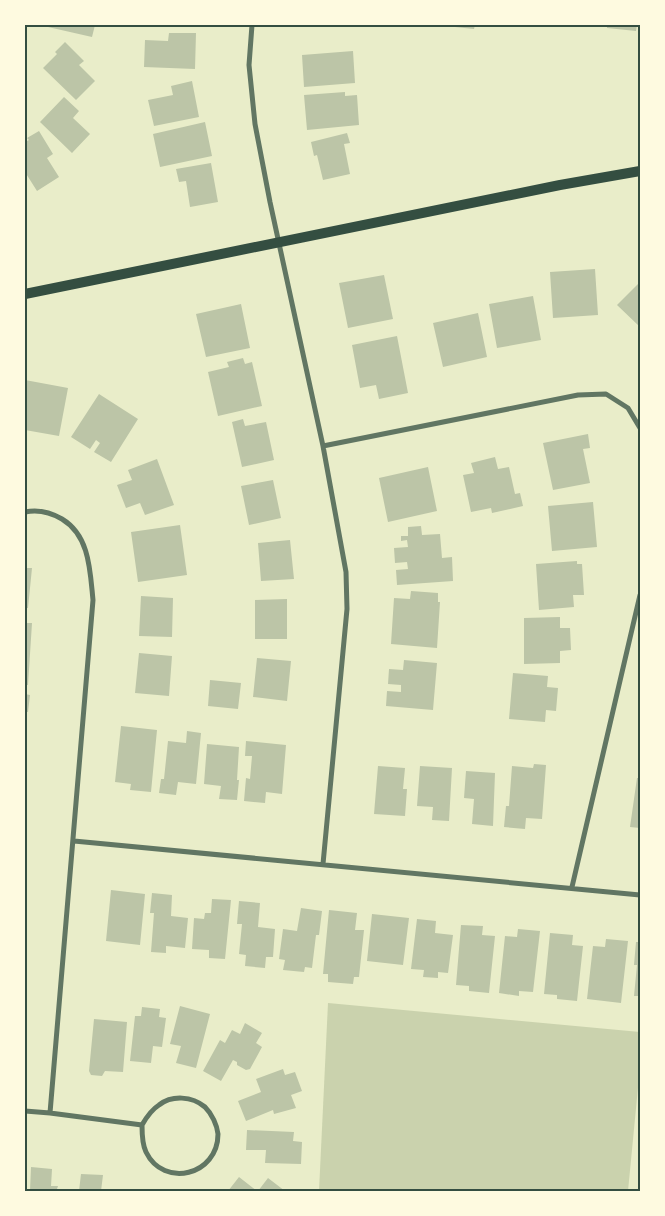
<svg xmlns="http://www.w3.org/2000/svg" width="665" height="1216" font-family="'Varela Round',sans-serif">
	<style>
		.green { fill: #cad2ad }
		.building { fill: #bcc5a7 }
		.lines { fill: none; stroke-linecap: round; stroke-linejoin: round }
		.minor { stroke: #617663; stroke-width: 5 }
		.secondary { stroke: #344e41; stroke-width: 10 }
		.neatline { fill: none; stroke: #344e41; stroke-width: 2 }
	</style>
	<rect width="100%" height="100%" fill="#e9edc9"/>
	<path class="green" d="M328,1003L640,1032V1067L628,1191H319Z"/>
	<path class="building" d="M49,25H95L92,37L48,27Z
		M455,25H475L474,29L455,27Z
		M607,25H637L636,31L607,28Z
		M169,33H196L195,69L144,67L145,40L168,41Z
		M65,42L84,61L79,65L95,81L76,100L43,68L57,54L55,52Z
		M353,51L355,83L304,87L302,55Z
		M192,81L199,117L154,126L148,100L173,95L171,86Z
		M345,92V96L357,95L359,125L307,130L304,95Z
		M64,97L79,111L73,118L90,134L72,153L40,122Z
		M205,122L212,156L160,167L153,134Z
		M39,131L53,154L47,158L59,177L37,191L25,172V142L29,140L27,138Z
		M347,133L350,143L344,144L350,174L323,180L317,155L314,156L311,142Z
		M211,163L218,202L190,207L186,181L179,182L176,169Z
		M595,269L598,315L553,318L550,272Z
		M384,275L393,319L348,328L339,283Z
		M640,282V327L617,305Z
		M533,296L541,340L497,348L489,304Z
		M241,304L250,348L206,357L196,314Z
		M478,313L487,357L443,367L433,323Z
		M397,336L408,393L379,399L376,385L360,388L352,345Z
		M243,358L245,364L252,362L262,406L218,416L208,372L229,367L227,362Z
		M25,380L68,388L59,436L25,430Z
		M99,394L138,419L111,462L94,452L100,443L96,440L90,449L71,437Z
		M243,419L245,426L266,422L274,460L242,467L232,422Z
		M588,434L590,448L583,449L590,483L553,490L543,443Z
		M495,457L498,469L509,467L515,494L520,493L523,506L492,513L491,508L471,512L463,475L474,473L471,463Z
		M157,459L174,505L145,515L140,503L126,508L117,485L132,480L128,470Z
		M428,467L437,511L388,522L379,478Z
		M273,480L281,518L249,525L241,486Z
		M593,502L597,547L552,551L548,506Z
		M180,525L187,575L138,582L131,532Z
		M421,526L422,535L440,534L442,558L452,557L453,581L397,585L396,570L408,569L407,562L395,563L394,548L408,547L407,540L401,541V536H408V527Z
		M290,540L294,579L261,581L258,543Z
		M577,561V564H582L584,595H573L574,607L539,610L536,564Z
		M25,568H32L28,608H25Z
		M411,591L438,593V602H440L437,648L391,644L394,598L410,599Z
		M141,596L173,598L172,637L139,636Z
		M287,599V639H255V600Z
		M560,617V628H570L571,650L560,651V663L524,664V618Z
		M25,623H32L28,685H25Z
		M139,653L172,656L169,696L135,693Z
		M257,658L291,661L287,701L253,697Z
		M404,660L437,663L433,710L386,706L387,691L401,692V685L388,684L389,669L403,670Z
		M513,673L548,676L547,687L558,688L556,711L546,710L545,722L509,719Z
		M210,680L241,683L238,709L208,706Z
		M25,694L30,695L28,712H25Z
		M121,726L157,730L151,792L130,790L131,784L115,782Z
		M187,731L201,733L196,784L178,782L176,795L159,793L161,779H164L168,741L186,743Z
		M246,741L286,745L282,794L266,792L265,803L244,801L246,778L250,779L252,756H245Z
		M207,744L239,747L237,780H239L237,800L219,799L221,786L204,784Z
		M534,764L546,765L542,819L526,818L525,829L504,827L506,806H509L512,766L533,768Z
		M378,766L405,768L403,789H407L405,816L374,814Z
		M420,766L452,768L449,821L432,820L433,807L417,806Z
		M466,771L495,773L493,826L472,824L474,799L464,798Z
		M637,778H640V828L630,827Z
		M111,890L145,894L140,945L106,941Z
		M152,893L172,895L171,916L188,918L185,948L166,946V953L151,952L154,913H150Z
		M212,899L231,900L225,959L209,958V950L192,949L194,918L204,919L205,913H211Z
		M239,901L260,903L258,927L275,929L273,957H266L265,968L245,966L246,955L239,954L242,924H237Z
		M301,908L322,911L319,935H316L312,968L305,967L304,972L283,970L285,960L279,959L283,929L297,931Z
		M329,910L357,913L355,930H364L359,977H354L353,984L328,982V974H323Z
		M372,914L409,918L403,965L367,961Z
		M417,919L436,921L435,933L453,935L448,973L438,972V978L423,977L424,970L411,969Z
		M461,925L483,926L482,935L495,936L489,993L469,991V986L456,985Z
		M518,929L540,931L533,992L519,991V996L499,993L505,936L517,937Z
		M550,933L573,935L572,945L583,946L577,1001L557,999V995L544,994Z
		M606,939L628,941L621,1003L587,999L593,946L605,947Z
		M636,942H640V996H634L637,965H634Z
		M180,1006L210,1014L196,1068L176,1063L181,1046L170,1044Z
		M142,1007L160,1009L159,1017L166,1018L162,1047L153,1046L151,1063L130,1061L135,1016H141Z
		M94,1019L127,1022L123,1072L105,1071L102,1076L91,1075L89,1071Z
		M245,1023L262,1033L256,1043L262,1047L250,1069L246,1070L237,1065V1062L233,1060L221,1081L203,1071L220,1040L225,1043L232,1030L240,1034Z
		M283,1069L285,1075L295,1072L302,1091L291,1095L296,1108L274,1114L273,1110L246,1121L238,1101L261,1092L256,1079Z
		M247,1130L294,1132L293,1141L302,1142L301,1164L265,1163L266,1150H246Z
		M31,1167L52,1169L51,1186H58L57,1189H62V1191H30Z
		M81,1174L103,1175L101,1191H79Z
		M239,1177L257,1191H228Z
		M268,1178L285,1191H258Z"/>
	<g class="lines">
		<path class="minor" d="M252,25L249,65L255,124L270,202L323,446L346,572L347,609L323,864
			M323,446L578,395L606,394L628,408L640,428
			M25,512C39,509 50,512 62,519C90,536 90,571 93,600L50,1113
			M74,841L640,895
			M572,887L640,595
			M25,1111L50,1113L142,1125C142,1134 142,1144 146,1152C164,1189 218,1175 218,1134C217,1125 212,1114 205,1107C192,1096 172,1095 159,1105C151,1110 146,1118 142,1125"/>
		<path class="secondary" d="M25,294L560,185L640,171"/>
	</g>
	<rect width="665" height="1216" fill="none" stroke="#fefae0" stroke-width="52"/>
	<rect x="26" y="26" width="613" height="1164" class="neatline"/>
</svg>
